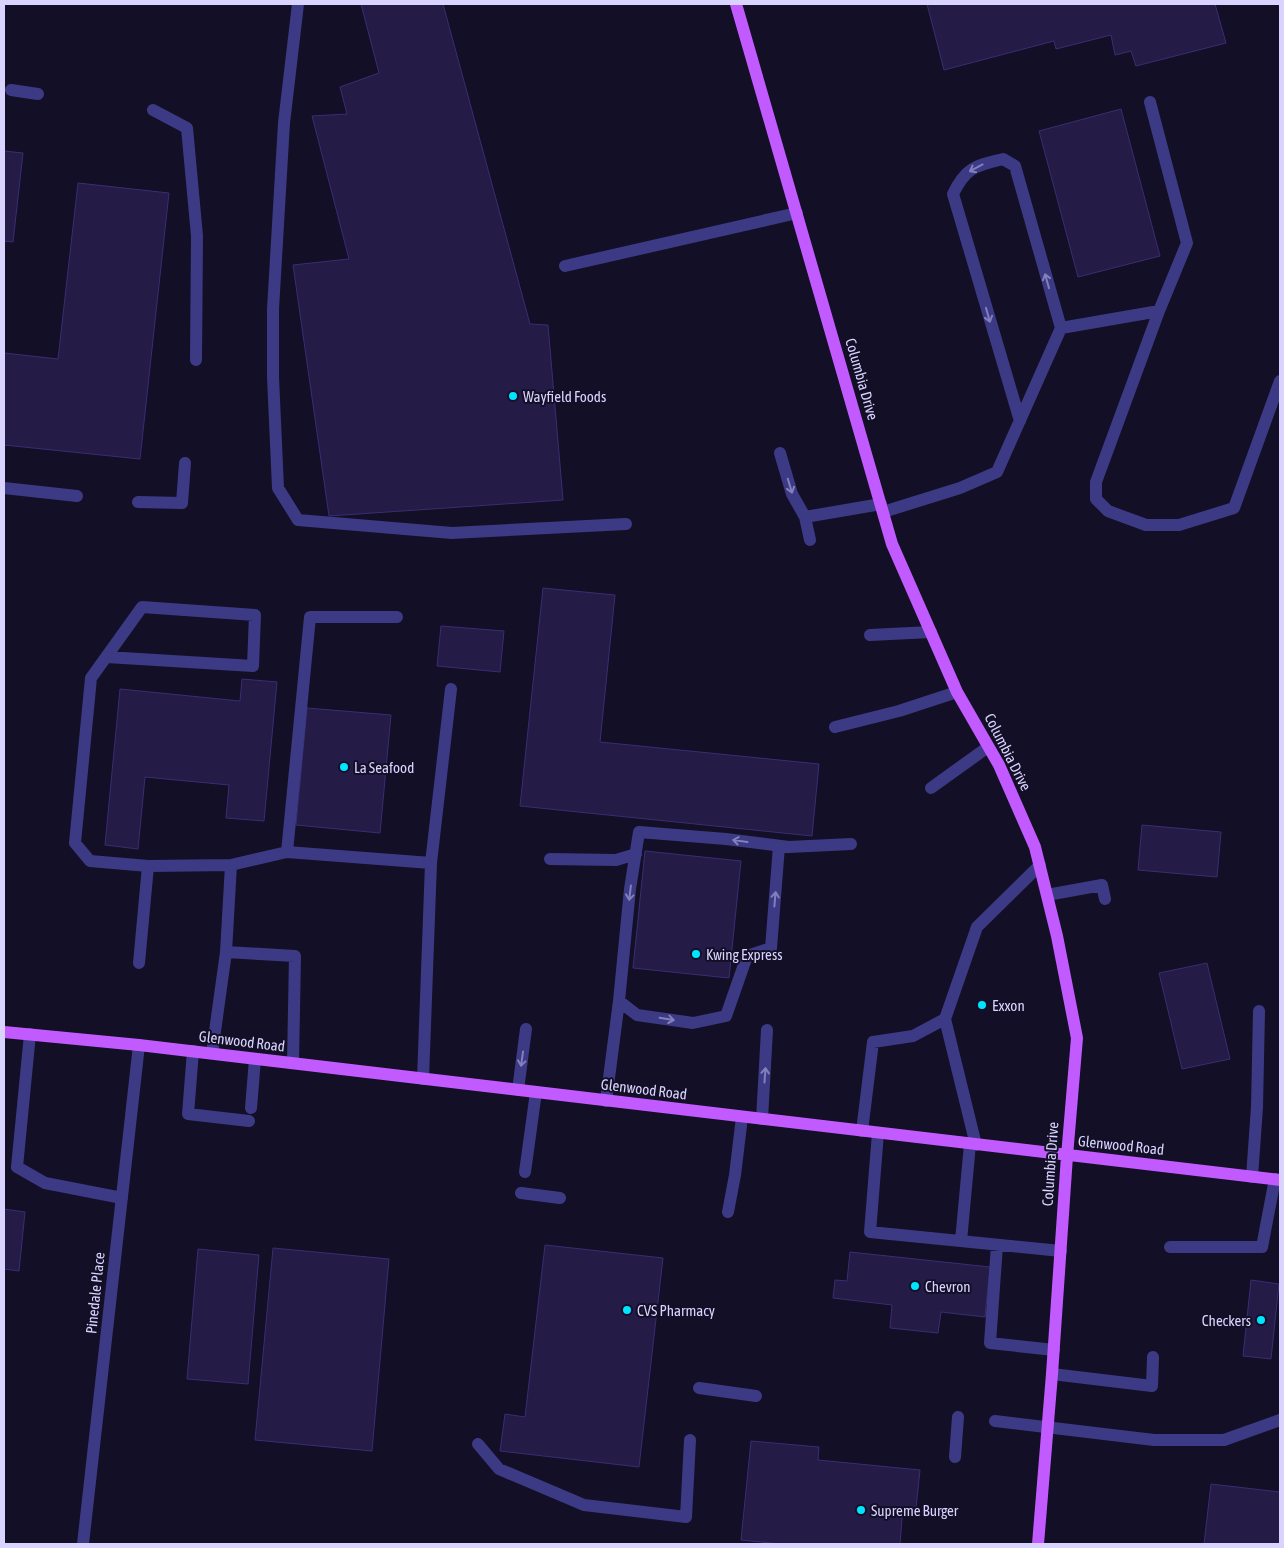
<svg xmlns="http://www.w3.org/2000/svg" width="1284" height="1548" font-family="'Asap Condensed',sans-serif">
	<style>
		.building { fill: #241b47; stroke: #3b2d73 }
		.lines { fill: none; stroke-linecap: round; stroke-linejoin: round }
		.minor { stroke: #3d3a85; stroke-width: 12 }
		.major { stroke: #c25bff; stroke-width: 12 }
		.oneway { stroke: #837fbc }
		.poi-dot { fill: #00e5ff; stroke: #130f26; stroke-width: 2 }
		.labels { text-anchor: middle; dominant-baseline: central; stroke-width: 4; stroke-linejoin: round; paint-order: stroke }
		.street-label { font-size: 15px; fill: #d9d4ff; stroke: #130f26 }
		.poi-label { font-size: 15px; fill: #d9d4ff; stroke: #130f26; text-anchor: start }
	</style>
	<rect width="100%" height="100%" fill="#130f26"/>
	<path class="building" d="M361,4H443L530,324L548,325L563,500L329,516L293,265L349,259L312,116L347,114L340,87L379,73Z
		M927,4H1215L1226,43L1136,66L1131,51L1115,55L1111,35L1056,49L1054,41L944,70Z
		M1121,109L1160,256L1078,277L1039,131Z
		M4,151L23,153L13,242L4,241Z
		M78,183L169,193L140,459L4,445V353L58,359Z
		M543,588L615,595L600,742L819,764L812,836L520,806Z
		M441,626L504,631L500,672L437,666Z
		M242,679L277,682L264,821L226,818L229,785L145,777L138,849L105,845L120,689L240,701Z
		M307,708L391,715L380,833L296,825Z
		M1142,825L1221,832L1217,877L1138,870Z
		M645,851L741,861L729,978L633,968Z
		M1207,963L1230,1059L1182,1069L1159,973Z
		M4,1209L25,1212L19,1271L4,1269Z
		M545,1245L663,1258L639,1467L500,1451L505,1414L525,1417Z
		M273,1248L389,1259L372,1451L255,1440Z
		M198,1249L259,1255L248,1384L187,1379Z
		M850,1252L990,1267L985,1317L941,1312L938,1333L890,1328L892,1305L833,1298L835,1280L847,1281Z
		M1251,1280L1279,1284L1271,1359L1243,1356Z
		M751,1441L819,1447L818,1460L920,1470L916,1508L903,1507L900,1544H780L741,1540Z
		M1211,1484L1280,1492V1544H1204Z"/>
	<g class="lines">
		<path class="minor" d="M298,4L284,123L273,309V377L278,488L298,520L452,533L626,524
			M11,90L38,94
			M153,110L187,128L197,236L196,360
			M565,266L797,213
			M1159,311L1096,482V499L1108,511L1146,525H1179L1234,508L1280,381
			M1020,421L953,194C966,167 975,166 1003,159L1015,166L1061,328
			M780,453L792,494L805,517
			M4,488L77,496
			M138,502L182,503L185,463
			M883,512L960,488L997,472L1061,328L1159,311L1187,243L1150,102
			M810,540L805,517L881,504
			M870,635L931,632
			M107,657L253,666L255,615L142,607L91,678L75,843L90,861L148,866L231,865L226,952
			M835,727L899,711L957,692
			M931,788L988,747
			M779,846L771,948L747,956L726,1016L693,1023L637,1015L619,1001L630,889L639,832L726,839L789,847L851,844
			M287,852L431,863L451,689
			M550,859L616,860L636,854
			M231,865L287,852L310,617H397
			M1047,895L1102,885L1105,899
			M139,963L148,866
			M30,1034L17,1167L45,1183L122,1198
			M193,1051L188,1114L249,1121
			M212,1053L226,952L295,956L293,1063
			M423,1079L431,863
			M518,1090L526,1029
			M606,1101L619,1001
			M251,1108L255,1059
			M762,1119L767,1030
			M862,1131L873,1042L913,1036L945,1019
			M878,1133L870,1232L1061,1251
			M976,1145L945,1019L977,927L1040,865
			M525,1172L536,1092
			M1252,1177L1257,1107L1259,1011
			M521,1193L560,1198
			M728,1212L735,1175L742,1117
			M961,1241L970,1144
			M997,1245L990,1343L1054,1350
			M1170,1247H1262L1275,1179
			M1052,1374L1152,1386L1153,1357
			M699,1388L756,1396
			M995,1421L1154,1440H1224L1280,1420
			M478,1444L499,1469L584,1505L686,1517L690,1440
			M955,1457L958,1417
			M83,1544L139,1045"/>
		<path class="major" d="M736,4L892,544L957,692L999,765L1035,847L1057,936L1077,1038L1067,1156L1052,1374L1038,1544
			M4,1032L139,1045L1280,1180"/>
	</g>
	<defs><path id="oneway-shaft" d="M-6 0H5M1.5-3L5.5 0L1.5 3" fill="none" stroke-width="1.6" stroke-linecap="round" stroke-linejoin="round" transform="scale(1.25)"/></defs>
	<g class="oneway">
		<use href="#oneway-shaft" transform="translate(976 168) rotate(152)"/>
		<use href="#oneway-shaft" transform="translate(1047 281) rotate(-106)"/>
		<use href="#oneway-shaft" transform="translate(988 315) rotate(74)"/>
		<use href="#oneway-shaft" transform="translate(790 486) rotate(73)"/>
		<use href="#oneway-shaft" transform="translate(740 841) rotate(-172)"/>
		<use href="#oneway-shaft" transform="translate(630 893) rotate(97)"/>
		<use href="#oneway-shaft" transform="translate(775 899) rotate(-85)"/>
		<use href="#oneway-shaft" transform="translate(667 1019) rotate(9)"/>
		<use href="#oneway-shaft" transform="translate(522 1059) rotate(98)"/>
		<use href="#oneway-shaft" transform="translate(765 1075) rotate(-86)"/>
	</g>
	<g class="poi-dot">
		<circle cx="513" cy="396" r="5"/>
		<circle cx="344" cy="767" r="5"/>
		<circle cx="696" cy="954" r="5"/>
		<circle cx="982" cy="1005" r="5"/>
		<circle cx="915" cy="1286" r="5"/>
		<circle cx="627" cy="1310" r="5"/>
		<circle cx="1261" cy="1320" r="5"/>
		<circle cx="861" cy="1510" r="5"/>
	</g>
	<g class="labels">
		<g class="street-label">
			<text transform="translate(862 379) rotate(74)">Columbia Drive</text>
			<text transform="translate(1008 752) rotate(63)">Columbia Drive</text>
			<text transform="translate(242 1041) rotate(7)">Glenwood Road</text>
			<text transform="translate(644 1089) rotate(7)">Glenwood Road</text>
			<text transform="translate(1121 1145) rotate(6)">Glenwood Road</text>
			<text transform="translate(1050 1164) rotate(-86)">Columbia Drive</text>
			<text transform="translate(95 1293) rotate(-84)">Pinedale Place</text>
		</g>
		<g class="poi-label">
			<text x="523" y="396">Wayfield Foods</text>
			<text x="354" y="767">La Seafood</text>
			<text x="706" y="954">Kwing Express</text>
			<text x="992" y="1005">Exxon</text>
			<text x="925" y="1286">Chevron</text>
			<text x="637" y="1310">CVS Pharmacy</text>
			<text x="1251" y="1320" text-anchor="end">Checkers</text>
			<text x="871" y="1510">Supreme Burger</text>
		</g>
	</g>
	<rect width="1284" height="1548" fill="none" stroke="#d9d4ff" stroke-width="10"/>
</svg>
